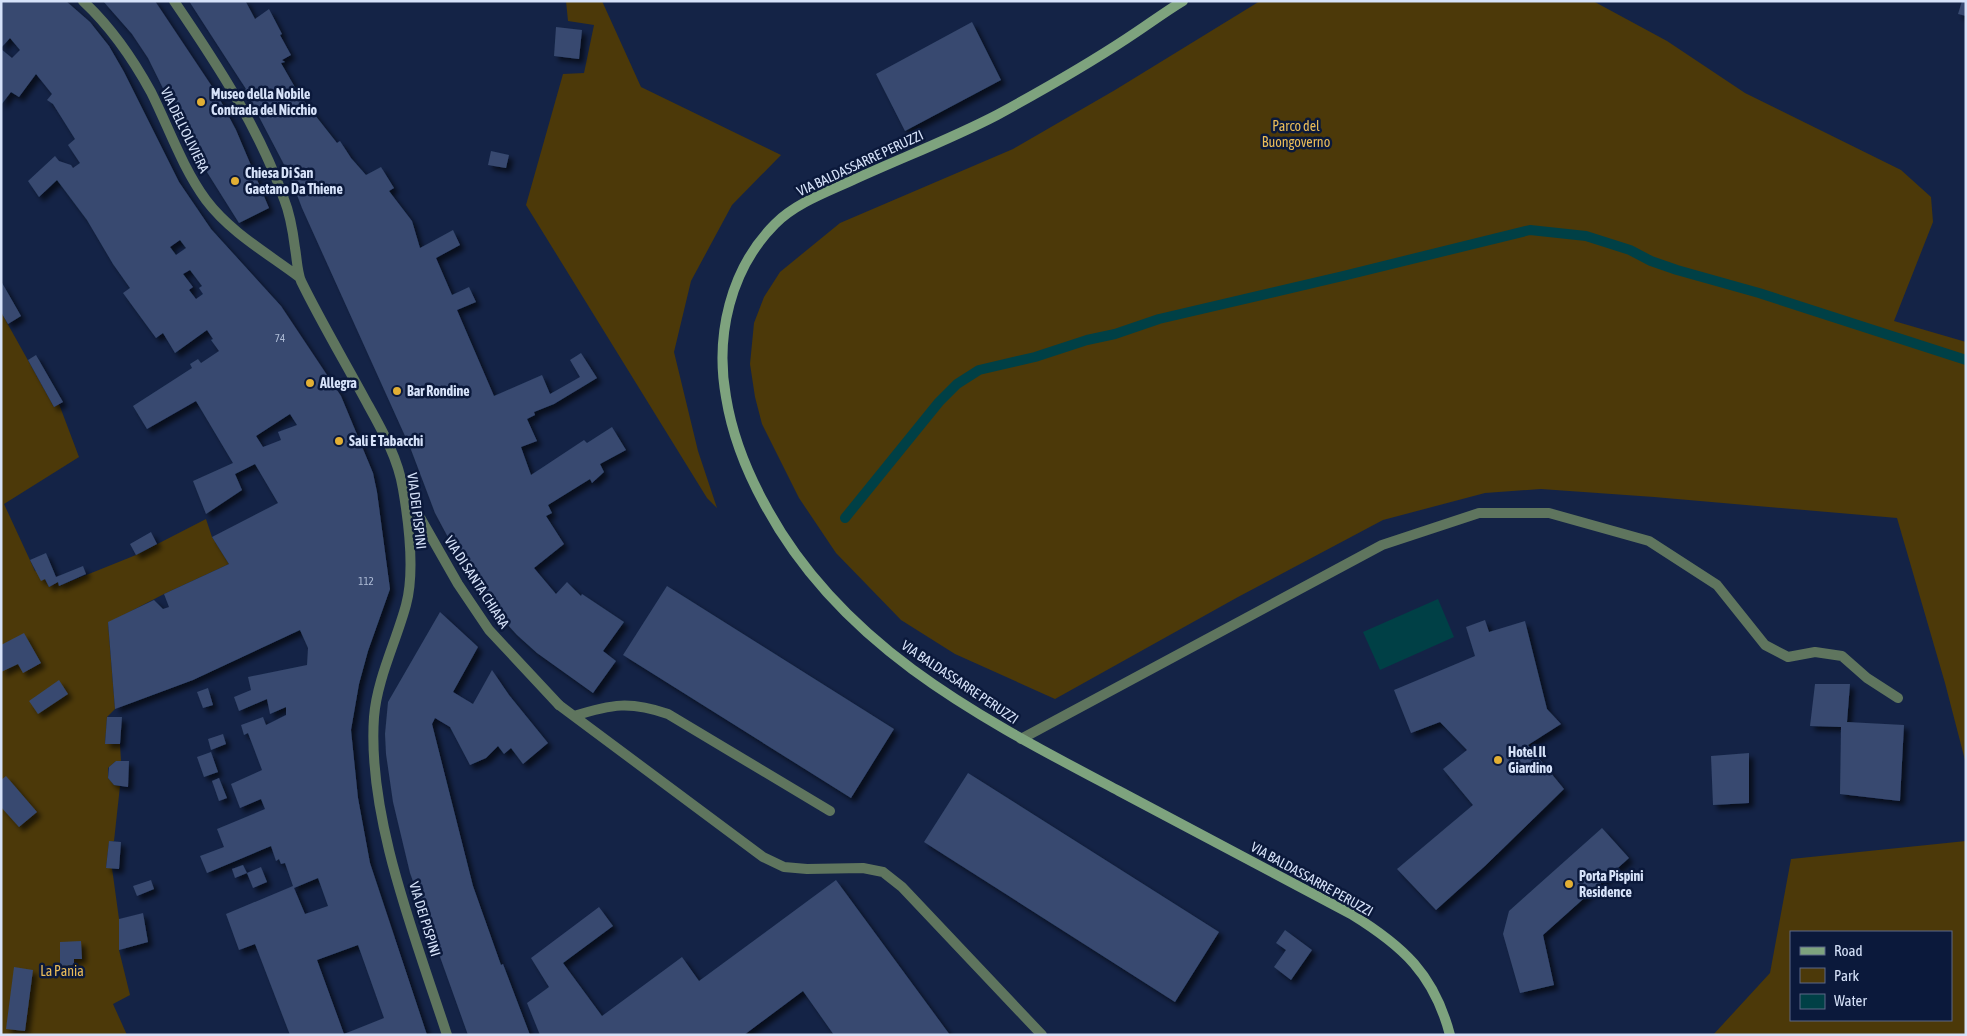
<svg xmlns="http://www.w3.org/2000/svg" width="1967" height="1036" font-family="'Asap Condensed',sans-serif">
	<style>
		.green { fill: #4c3909; fill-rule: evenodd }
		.water { fill: #004046 }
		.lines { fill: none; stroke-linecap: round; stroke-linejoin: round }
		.stream { stroke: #004046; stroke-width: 10 }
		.building { fill: #37496f; fill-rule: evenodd; filter: url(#shadow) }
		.lane { stroke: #5f755e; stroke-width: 10 }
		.street { stroke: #5f755e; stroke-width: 10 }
		.secondary { stroke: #7ea37e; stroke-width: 10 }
		.poi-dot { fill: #e2af34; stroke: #0b193b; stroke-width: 2 }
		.labels { text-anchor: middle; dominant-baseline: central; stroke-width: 5; stroke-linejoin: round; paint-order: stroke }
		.number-label { font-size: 11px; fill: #aebcd6 }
		.poi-label { font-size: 14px; font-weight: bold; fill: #d6e2f9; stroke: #0b193b; text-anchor: start }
		.park-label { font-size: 14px; fill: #ebbd59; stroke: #0b193b }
		.street-label { font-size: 14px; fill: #d6e2f9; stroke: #0b193b }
	</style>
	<defs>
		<filter id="shadow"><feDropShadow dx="4.5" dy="4.5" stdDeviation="2.5" flood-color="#0009"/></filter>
	</defs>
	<rect width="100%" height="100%" fill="#142346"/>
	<path class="green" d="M566,1H602L641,87L781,155L732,205L691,281L674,352L698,451L717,508L707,498L526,205L563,74L584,73L594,25L568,21Z
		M1260,1H1593L1667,41L1745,93L1901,170L1931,197L1933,222L1894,321L1966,342V764L1945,683L1897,518L1654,497L1541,489L1485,493L1383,520L1238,597L1055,699L955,654L901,620L836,553L799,498L762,424L755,397L750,364L754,323L764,297L780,272L840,223L1013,149L1115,90Z
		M1,312L54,407L59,404L79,457L4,504L35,571H37L45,579L49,587L58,582L59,586L136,555L206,519L212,537L229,564L164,594L108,623L115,709L107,717L105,744H120L121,761H116L108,768V778L114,785L120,786L114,841L109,842L106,868H112L119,919V950L130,995L113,1004L127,1035H1Z
		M1966,841V1035H1713L1770,973L1791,859ZM1791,932H1951V1020H1791Z"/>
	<path class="water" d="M1438,599L1454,637L1380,670L1363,632Z"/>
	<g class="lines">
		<path class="stream" d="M845,518L939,402L957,384L979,370L1035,357L1087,340L1115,334L1159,319L1343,276L1530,230L1586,236L1630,250L1651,261L1677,270L1759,293L1966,360"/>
	</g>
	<path class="building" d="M1,1H66L90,22L109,46L124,72L179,182L211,229L281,306L341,396L373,473L377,492L390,589L368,651L359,684L351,730L358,798L370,863L427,1035H290L255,944L239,950L226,914L293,886L285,863L281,864L279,859L276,861L271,846L207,873L200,856L224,847L217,829L265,809L261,799L240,808L231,784L262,770L248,733L244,735L241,725L263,717L266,725L286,715V707L270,714L267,699L239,711L234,697L251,690L248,677L307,665L308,648L300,630L193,680L115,709L108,622L154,600L163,609L169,607L164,594L229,564L212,537L278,503L255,464L235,474L242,490L206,514L193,481L233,463L196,401L147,429L133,406L192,368L190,364L198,359L201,363L219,351L211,340L213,339L207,330L175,353L163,333L156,338L123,293L130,288L113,264L87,220L57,180L39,197L28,181L55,156L59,161L71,165L73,168L80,163L68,145L75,139L53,104L47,100L52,94L36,74L19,97L11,92L1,105V49L12,58L20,50L10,38L1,48ZM180,240L186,248L176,255L170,247ZM190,270L202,286L199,288L203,294L196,299L189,290L193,287L183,274ZM290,414L297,425L278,432L281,440L263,447L256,436ZM318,878L328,906L305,914L294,888ZM358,945L384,1018L344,1034L317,960Z
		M103,1H155L217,94L236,130L269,208L239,223L195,153L148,58L132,34Z
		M189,1H247L246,2L255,19L269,9L282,34L280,35L291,55L282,60L285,62L281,63L300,96L337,143L340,141L351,158L366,175L381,167L394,188L389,191L412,221L420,248L453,230L460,245L436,258L452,295L469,287L476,302L457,310L494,396L542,375L550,394L580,377L570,360L581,353L597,378L554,404L534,412L535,415L527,419L537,441L521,447L531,475L584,440L587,443L612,427L626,450L600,464L604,472L592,483L590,479L548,505L552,513L546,516L564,544L534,568L556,594L567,582L581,596L582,594L624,622L603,651L616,661L593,693L537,653L517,635L485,600L458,556L435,513L410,447L302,208L289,174L245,90L246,89Z
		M1962,1H1966V16L1958,14Z
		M972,22L1001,80L905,131L876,74Z
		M556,27L582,30L579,59L554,56Z
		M491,151L509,155L506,168L488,165Z
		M1,281L21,316L8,324L1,312Z
		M36,355L63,402L54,407L28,360Z
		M151,532L157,544L136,555L130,544Z
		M46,553L56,577L83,566L86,574L59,586L58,582L49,587L45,579L41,581L30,560Z
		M667,586L894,729L851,798L623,655Z
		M440,612L478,647L453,692L473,704L492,670L509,695L548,743L523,764L511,748L504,754L498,746L486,758L470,765L450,727L435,718L432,724L473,886L501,965L503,964L530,1035H468L410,873L393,802L386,754L385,734L388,702Z
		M1485,620L1489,632L1525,621L1547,709L1561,724L1528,745L1564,789L1485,866L1436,910L1397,869L1473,805L1443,769L1467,750L1440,722L1411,733L1394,690L1475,656L1466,627Z
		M24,633L41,663L23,673L18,664L1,672V645Z
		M59,680L68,694L38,714L29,701Z
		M1815,684H1850L1847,722L1904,725L1900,801L1840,794L1841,727L1810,726Z
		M208,688L213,705L203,708L197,692Z
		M107,717H122L120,744H105Z
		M223,734L226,744L211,750L208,739Z
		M211,752L218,772L204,777L197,757Z
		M1749,753V803L1713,805L1711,756Z
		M116,761H129L128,787L114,785L108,778L109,767Z
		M968,773L1219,932L1175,1002L924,842Z
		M6,776L37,812L19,827L1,807V780Z
		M219,778L227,798L219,801L212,781Z
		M1602,828L1629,858L1543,935L1554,985L1520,993L1503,934L1509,911Z
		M109,841L121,842L119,869L106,868Z
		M243,865L247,873L261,867L267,882L253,888L247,873L235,878L232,869Z
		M151,880L154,889L137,896L133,886Z
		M836,880L950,1035H834L803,991L744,1035H540L527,1003L549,987L531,958L599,907L613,926L563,963L602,1016L682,957L699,981Z
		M143,913L148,942L119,950V919Z
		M1285,930L1312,950L1291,980L1274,967L1286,950L1276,943Z
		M81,941L82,959H74V965L60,966V942Z
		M14,967L33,970L25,1031L6,1029Z"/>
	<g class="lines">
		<path class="lane" d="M559,705L763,857L784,867L807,869L863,868L883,872L902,887L1042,1035
			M574,716C612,704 630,701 668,714L830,811
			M1021,739L1382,545L1479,513H1549L1649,541L1717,585L1765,645L1788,657L1815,652L1842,656L1867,678L1898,698"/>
		<path class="street" d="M83,1C111,27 133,59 151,92C169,128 182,167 206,200C230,232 267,253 299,277
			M174,1C217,64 259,128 284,199C290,214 293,232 295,248C297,259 297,271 301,281C321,322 345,362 367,403C382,430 398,458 403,489C409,524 415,572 406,605C396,642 377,679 374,717C367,818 416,939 447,1035
			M405,491L458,584L489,630L559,705"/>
		<path class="secondary" d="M1183,1C1163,13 1145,27 1126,39C1085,66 1041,91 997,115C951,139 901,158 853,180C827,192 796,203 775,224C730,269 715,336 726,397C732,434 746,470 764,503C840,647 981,718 1119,791C1196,832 1273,873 1351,914C1403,946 1434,974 1450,1035"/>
	</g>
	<g class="poi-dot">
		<circle cx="201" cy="102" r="5"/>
		<circle cx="235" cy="181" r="5"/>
		<circle cx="310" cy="383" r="5"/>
		<circle cx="397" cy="391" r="5"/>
		<circle cx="339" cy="441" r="5"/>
		<circle cx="1498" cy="760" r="5"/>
		<circle cx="1569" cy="884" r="5"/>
	</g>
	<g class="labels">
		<g class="number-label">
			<text x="280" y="338">74</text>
			<text x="366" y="581">112</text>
		</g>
		<g class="poi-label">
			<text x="211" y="94">Museo della Nobile<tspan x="211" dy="16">Contrada del Nicchio</tspan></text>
			<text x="245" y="173">Chiesa Di San<tspan x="245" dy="16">Gaetano Da Thiene</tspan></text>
			<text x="320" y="383">Allegra</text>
			<text x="407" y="391">Bar Rondine</text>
			<text x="349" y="441">Sali E Tabacchi</text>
			<text x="1508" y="752">Hotel Il<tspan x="1508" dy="16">Giardino</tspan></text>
			<text x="1579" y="876">Porta Pispini<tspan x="1579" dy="16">Residence</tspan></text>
		</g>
		<g class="park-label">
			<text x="1296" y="126">Parco del<tspan x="1296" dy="16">Buongoverno</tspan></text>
			<text x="62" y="971">La Pania</text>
		</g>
		<g class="street-label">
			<text transform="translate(185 130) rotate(64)">VIA DELL'OLIVIERA</text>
			<text transform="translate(860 163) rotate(-25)">VIA BALDASSARRE PERUZZI</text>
			<text transform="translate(417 511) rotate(83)">VIA DEI PISPINI</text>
			<text transform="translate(477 582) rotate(57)">VIA DI SANTA CHIARA</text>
			<text transform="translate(960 682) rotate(34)">VIA BALDASSARRE PERUZZI</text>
			<text transform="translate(1312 879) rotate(29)">VIA BALDASSARRE PERUZZI</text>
			<text transform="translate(425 919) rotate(73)">VIA DEI PISPINI</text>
		</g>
	</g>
	<rect width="1967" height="1036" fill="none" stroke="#d6e2f9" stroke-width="5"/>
	<rect x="1790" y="931" width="162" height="90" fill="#0b193b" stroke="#5c6987"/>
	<rect x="1800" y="947" width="25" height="8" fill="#7ea37e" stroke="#5c6987"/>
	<text x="1834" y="956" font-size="15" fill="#d6e2f9">Road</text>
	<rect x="1800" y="968" width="25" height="15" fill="#4c3909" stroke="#5c6987"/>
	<text x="1834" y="981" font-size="15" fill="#d6e2f9">Park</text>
	<rect x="1800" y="994" width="25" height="15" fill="#004046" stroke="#5c6987"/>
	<text x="1834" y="1006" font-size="15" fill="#d6e2f9">Water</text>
</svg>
